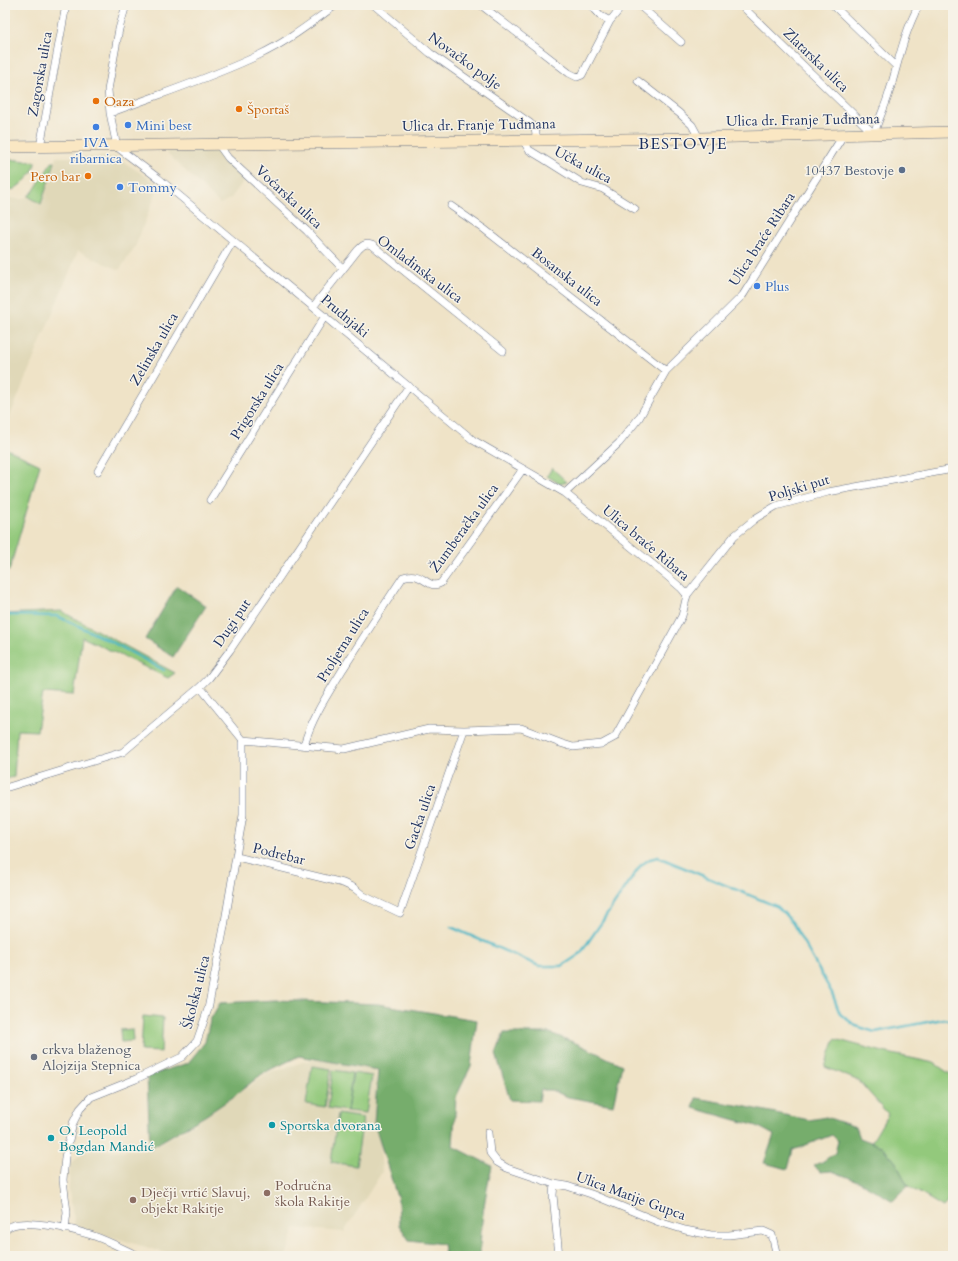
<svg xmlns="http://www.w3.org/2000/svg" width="958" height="1261" font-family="Cardo,serif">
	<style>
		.built { fill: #e0d8b8 }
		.green { fill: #93c97c; stroke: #577c6d }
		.forest { fill: #76ad6c; stroke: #486e65 }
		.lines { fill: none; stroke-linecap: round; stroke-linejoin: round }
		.stream { stroke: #48b5c4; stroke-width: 2.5 }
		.street-casing { stroke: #656e83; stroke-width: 8 }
		.secondary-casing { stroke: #656e83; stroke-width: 12 }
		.street { stroke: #fff; stroke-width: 7 }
		.secondary { stroke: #fae7c3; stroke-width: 11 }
		.food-dot { fill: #e8710a; stroke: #f7f3e8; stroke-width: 1.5 }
		.shop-dot { fill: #3f7fe0; stroke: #f7f3e8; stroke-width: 1.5 }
		.service-dot { fill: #5c6f8a; stroke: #f7f3e8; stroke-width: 1.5 }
		.worship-dot { fill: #6b7280; stroke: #f7f3e8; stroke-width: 1.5 }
		.culture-dot { fill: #0f9aa8; stroke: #f7f3e8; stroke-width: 1.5 }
		.education-dot { fill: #8d6e63; stroke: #f7f3e8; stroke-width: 1.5 }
		.labels { text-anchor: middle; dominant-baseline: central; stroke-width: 3; stroke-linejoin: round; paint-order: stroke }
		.street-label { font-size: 14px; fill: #1b2f5e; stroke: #f7f3e8 }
		.food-label { font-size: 14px; fill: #c56008; stroke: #f7f3e8; text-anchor: start }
		.shop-label { font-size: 14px; fill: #366cbe; stroke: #f7f3e8; text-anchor: start }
		.service-label { font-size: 14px; fill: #4e5e75; stroke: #f7f3e8; text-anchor: end }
		.worship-label { font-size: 14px; fill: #5b616d; stroke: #f7f3e8; text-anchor: start }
		.culture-label { font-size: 14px; fill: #0d838f; stroke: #f7f3e8; text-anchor: start }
		.education-label { font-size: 14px; fill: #785e54; stroke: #f7f3e8; text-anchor: start }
		.quarter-label { font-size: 16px; letter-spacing: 1px; fill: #1b2f5e; stroke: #f7f3e8 }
	</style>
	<rect width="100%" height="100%" fill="#f7f3e8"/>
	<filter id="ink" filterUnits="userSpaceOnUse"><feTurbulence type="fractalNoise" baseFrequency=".025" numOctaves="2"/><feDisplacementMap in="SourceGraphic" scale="8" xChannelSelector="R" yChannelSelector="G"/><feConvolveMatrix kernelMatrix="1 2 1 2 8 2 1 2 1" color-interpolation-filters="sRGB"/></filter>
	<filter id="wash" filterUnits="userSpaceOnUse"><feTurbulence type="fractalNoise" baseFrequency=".012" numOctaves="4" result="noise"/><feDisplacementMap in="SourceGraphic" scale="16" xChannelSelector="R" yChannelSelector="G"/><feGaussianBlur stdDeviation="0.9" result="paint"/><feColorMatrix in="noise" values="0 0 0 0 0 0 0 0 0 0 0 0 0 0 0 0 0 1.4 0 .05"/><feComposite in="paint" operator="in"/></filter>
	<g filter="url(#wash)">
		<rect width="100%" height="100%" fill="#efe3c7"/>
		<path class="built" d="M163,149H215L245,179L231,198L220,204Z
			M56,157H116L159,185L135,247L119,270L78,251L5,428V197L15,199H22L28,196L41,204Z
			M374,1057L382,1172L344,1232L295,1228L286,1256H176L75,1226L69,1189L70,1164L84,1151L149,1150L193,1125L267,1074L306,1061Z"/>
		<path class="green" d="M9,159L35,162C35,174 21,185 11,191L5,189V177H9V173L5,171V160Z
			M52,162H55L41,204L28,196L33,192Z
			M5,448L40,465L9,571L5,570Z
			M552,468L567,482L560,484L547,476Z
			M61,611L175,673L168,678L82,637L74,695L43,693L37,731L17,730L14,777L5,779V614Z
			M143,1016L163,1018L161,1052L141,1051Z
			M132,1029L133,1041L121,1042L120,1030Z
			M835,1039L883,1052L934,1063L953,1076V1196L943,1207L908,1186L895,1161L881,1146L871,1143L888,1114L859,1081L825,1067Z
			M312,1066L331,1069L325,1107L306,1104Z
			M333,1070L352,1073L347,1111L328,1108Z
			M353,1073L372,1076L366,1113L347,1111Z
			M338,1114L363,1118L356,1166L331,1162Z"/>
		<path class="forest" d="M177,586L206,606L173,657L145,639Z
			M276,1000L378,1004L477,1020L471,1066L456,1097L453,1146L492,1166C485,1196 480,1225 480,1256H445L443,1244L409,1240L399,1225L398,1200L374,1123L378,1070L299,1056L262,1074L233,1097L205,1116L150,1148L147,1076L188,1063L205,1042L210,1020L220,1003Z
			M504,1033H550L578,1044L622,1065L613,1105L568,1097L551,1090H541L539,1101L510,1100L496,1054Z
			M696,1098L742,1106L809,1120L826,1117L856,1127L860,1138L881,1146L895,1161L908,1186L893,1201L860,1182L832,1171L820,1172L814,1165L822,1162L835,1153L838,1141L832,1135L793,1150L788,1169L764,1163L774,1135L757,1126L693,1108Z"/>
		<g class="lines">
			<path class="stream" d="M5,615L57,616L108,640L164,670
				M451,927L539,966H562L580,954L641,865L650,859L658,857L778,907L792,922L832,993L840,1014L856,1026L875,1032L943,1019L953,1021"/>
		</g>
	</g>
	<g filter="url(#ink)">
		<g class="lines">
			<defs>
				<path id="street" d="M126,5L119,29L108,90L110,113L117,147L158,178L473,440L565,493
					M374,5L430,53L530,123L535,129L537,140
					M481,5L569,73L577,77L582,75L610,21L601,16L591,5
					M639,5L681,42
					M741,5L874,134C878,120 885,107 889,93C898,64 904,32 919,5
					M833,5L896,66
					M610,21L623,5
					M638,81L679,113L692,125L699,138
					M110,113C160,94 211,78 259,55C287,42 312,22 336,5
					M523,140L529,150L544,159L582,183L603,189L635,209
					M218,144L228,158L307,231L343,269
					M40,147L66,5
					M451,206L484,229L666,371
					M313,307L358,250C363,245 365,243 372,245L503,351
					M98,471L233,241
					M210,500L325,316
					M687,595L681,588L667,576L565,493L619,443L639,418L666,371L743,295L844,134
					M200,687L243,740L344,749L429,729L464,730L521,728L560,743L573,747L602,744L615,737L682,616L687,595L734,536L756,518L776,506L828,492L953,469
					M304,745C312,717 328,694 343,669C363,638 383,607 403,577C424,570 427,591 441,583L523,469
					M5,788L123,752L200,687L209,678L230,650L409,386
					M237,857L343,883L354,888L364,896L400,913L464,730
					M488,1133L490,1153L497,1162L507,1168L554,1184L567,1186L591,1194L659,1222L685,1230L711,1235H729L763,1231L772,1235L777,1256
					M554,1184L553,1195L559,1256
					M65,1229L67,1212L63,1180L65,1157L73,1123L80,1109L91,1097L136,1079L182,1057L197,1041L208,1009L224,927L243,815V740
					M5,1230C16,1215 75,1230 91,1235C107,1240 123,1249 139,1256"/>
				<path id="secondary" d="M5,147L699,138L953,132"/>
			</defs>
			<use href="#street" class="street-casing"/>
			<use href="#secondary" class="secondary-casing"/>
			<use href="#street" class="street"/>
			<use href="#secondary" class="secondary"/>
		</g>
	</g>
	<g class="food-dot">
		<circle cx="96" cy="101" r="4"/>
		<circle cx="239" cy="109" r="4"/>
		<circle cx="88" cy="176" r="4"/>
	</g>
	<g class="shop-dot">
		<circle cx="128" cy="125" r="4"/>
		<circle cx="96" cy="127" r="4"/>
		<circle cx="120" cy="187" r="4"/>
		<circle cx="757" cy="286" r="4"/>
	</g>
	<circle class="service-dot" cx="902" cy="170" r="4"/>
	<circle class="worship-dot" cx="34" cy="1057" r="4"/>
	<g class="culture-dot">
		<circle cx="272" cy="1125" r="4"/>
		<circle cx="51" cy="1138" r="4"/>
	</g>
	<g class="education-dot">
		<circle cx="267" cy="1193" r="4"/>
		<circle cx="133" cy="1200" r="4"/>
	</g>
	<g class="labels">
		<g class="street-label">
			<text transform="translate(816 60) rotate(44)">Zlatarska ulica</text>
			<text transform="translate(465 61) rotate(36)">Novačko polje</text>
			<text transform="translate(40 74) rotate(-80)">Zagorska ulica</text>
			<text transform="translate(803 120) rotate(-1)">Ulica dr. Franje Tuđmana</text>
			<text transform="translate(479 125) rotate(-1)">Ulica dr. Franje Tuđmana</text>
			<text transform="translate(583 165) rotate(28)">Učka ulica</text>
			<text transform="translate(289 197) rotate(43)">Voćarska ulica</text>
			<text transform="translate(762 239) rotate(-57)">Ulica braće Ribara</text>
			<text transform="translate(420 269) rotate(37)">Omladinska ulica</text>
			<text transform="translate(567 277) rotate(38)">Bosanska ulica</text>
			<text transform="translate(345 316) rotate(40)">Prudnjaki</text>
			<text transform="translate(154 349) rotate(-60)">Zelinska ulica</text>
			<text transform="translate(257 401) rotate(-58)">Prigorska ulica</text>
			<text transform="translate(799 488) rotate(-17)">Poljski put</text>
			<text transform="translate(464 528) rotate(-54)">Žumberačka ulica</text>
			<text transform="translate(646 543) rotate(40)">Ulica braće Ribara</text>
			<text transform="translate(232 623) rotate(-56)">Dugi put</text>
			<text transform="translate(343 645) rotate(-58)">Proljetna ulica</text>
			<text transform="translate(420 817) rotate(-71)">Gacka ulica</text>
			<text transform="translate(279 854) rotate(14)">Podrebar</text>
			<text transform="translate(196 992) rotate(-76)">Školska ulica</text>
			<text transform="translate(631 1196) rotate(20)">Ulica Matije Gupca</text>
		</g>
		<g class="food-label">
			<text x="104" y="101">Oaza</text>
			<text x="247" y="109">Športaš</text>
			<text x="80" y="176" text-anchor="end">Pero bar</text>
		</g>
		<g class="shop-label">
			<text x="136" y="125">Mini best</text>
			<text x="96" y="142" text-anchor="middle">IVA<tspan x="96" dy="16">ribarnica</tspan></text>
			<text x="128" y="187">Tommy</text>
			<text x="765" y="286">Plus</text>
		</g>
		<g class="service-label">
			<text x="894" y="170">10437 Bestovje</text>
		</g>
		<g class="worship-label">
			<text x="42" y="1049">crkva blaženog<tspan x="42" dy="16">Alojzija Stepnica</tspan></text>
		</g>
		<g class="culture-label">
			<text x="280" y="1125">Sportska dvorana</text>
			<text x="59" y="1130">O. Leopold<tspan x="59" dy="16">Bogdan Mandić</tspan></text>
		</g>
		<g class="education-label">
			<text x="275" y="1185">Područna<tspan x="275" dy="16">škola Rakitje</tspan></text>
			<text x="141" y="1192">Dječji vrtić Slavuj,<tspan x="141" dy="16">objekt Rakitje</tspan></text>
		</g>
		<g class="quarter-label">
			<text x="683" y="144">BESTOVJE</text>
		</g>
	</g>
	<rect width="958" height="1261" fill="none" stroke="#f7f3e8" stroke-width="20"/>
</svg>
